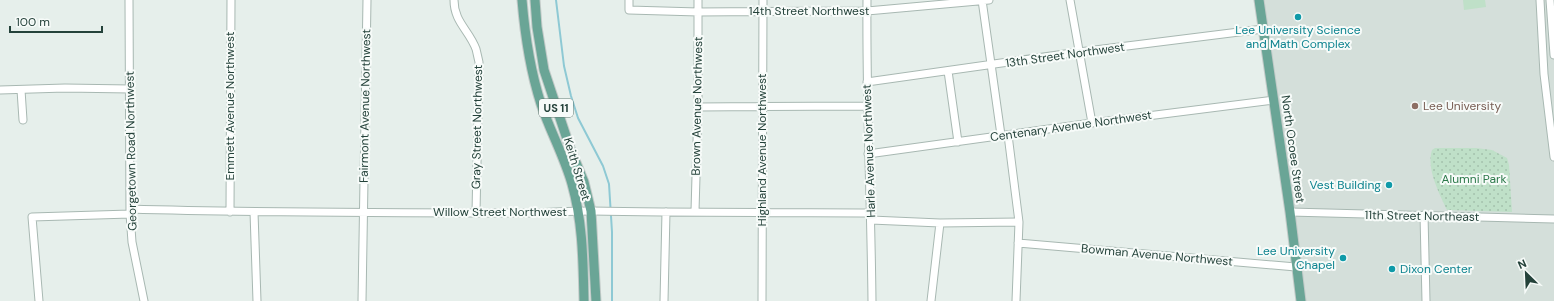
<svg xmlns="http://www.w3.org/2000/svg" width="1554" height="301" font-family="'DM Sans',sans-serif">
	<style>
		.built { fill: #d4dfda }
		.green { fill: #bfe0c8 }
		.park { fill: url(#park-dots) }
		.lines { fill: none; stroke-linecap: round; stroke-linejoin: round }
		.stream { stroke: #8ec9d4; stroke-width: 2 }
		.minor-casing { stroke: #a8b8b2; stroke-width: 9 }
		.major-casing { stroke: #c2cac8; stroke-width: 11 }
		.minor { stroke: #fff; stroke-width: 7 }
		.major { stroke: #6aa596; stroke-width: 9 }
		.culture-dot { fill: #0f9aa8; stroke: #f7fbf9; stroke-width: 1.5 }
		.education-dot { fill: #8d6e63; stroke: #f7fbf9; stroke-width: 1.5 }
		.labels { text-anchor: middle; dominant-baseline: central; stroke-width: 4; stroke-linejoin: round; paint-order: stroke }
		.shield { fill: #f7fbf9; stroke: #637a73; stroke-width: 1 }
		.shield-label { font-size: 11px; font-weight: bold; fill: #24423a }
		.street-label { font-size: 12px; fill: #24423a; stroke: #f7fbf9 }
		.culture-label { font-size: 12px; fill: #0d838f; stroke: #f7fbf9; text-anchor: end }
		.education-label { font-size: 12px; fill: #785e54; stroke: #f7fbf9; text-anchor: start }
		.park-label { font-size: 12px; fill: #2d7a4b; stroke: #f7fbf9 }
	</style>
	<defs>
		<pattern id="park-dots" width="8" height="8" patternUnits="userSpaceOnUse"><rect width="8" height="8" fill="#bfe0c8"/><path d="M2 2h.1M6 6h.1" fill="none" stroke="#a4c1ad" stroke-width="1.8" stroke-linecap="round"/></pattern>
	</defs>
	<rect width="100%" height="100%" fill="#e6efeb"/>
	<path class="built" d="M1264,0H1554V301H1303Z"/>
	<path class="green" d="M1463,0H1485L1486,7L1464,10Z"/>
	<path class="park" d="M1435,148H1476L1492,150L1507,158L1509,165L1512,212L1447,210C1439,193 1426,168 1432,150Z"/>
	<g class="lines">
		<path class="stream" d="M556,0L564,66L571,96L578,118L603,166L609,184L612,232V301"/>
		<defs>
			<path id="minor" d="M129,0L130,214L132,242L144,301
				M454,0C454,22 469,30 476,49C477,53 478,58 479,62L476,213
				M629,0V10L698,12L867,11L989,0
				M867,0C866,100 871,201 872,301
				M982,0L1001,135
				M1070,0L1092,123
				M1540,0L1544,74L1554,157
				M1550,0L1554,55
				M948,71L958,142
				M867,82L1079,52L1263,29
				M0,90L65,88L130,89
				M21,90L23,120
				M698,107L867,106
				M1008,135L1019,222L1016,301
				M868,154L1092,123L1274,100
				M130,209C260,213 391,213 521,213C544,213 568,211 592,211C685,213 778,212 871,213
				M695,211L698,107V0
				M230,212L231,0
				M254,212L257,301
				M1290,212L1554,219
				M1424,215L1426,301
				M871,220L940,223L1019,222
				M1018,243L1296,267
				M39,301L32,217L130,214
				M362,301L367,0
				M664,301L666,212
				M762,301L763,0
				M931,301L940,223"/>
			<path id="major" d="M522,0C525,36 530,70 541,104C550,131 564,156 572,184C583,223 583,261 584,301
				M535,0L537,27L544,70L570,148L584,182L591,211L596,301
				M1259,0L1290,212L1301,301"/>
		</defs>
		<use href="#minor" class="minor-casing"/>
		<use href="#major" class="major-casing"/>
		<use href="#minor" class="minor"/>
		<use href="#major" class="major"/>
	</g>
	<g class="culture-dot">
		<circle cx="1298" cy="17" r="4"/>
		<circle cx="1389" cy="185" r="4"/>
		<circle cx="1343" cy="258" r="4"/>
		<circle cx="1392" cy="269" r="4"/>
	</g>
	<circle class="education-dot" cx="1415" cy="106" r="4"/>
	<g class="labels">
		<rect class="shield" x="539" y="99" width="34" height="18" rx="3"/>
		<g class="shield-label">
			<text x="556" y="108">US 11</text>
		</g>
		<g class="street-label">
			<text x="809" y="11">14th Street Northwest</text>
			<text transform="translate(1065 55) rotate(-8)">13th Street Northwest</text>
			<text transform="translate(230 106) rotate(-90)">Emmett Avenue Northwest</text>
			<text transform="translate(365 106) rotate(-89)">Fairmont Avenue Northwest</text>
			<text transform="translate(697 106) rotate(-89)">Brown Avenue Northwest</text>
			<text transform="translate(1071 126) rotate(-8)">Centenary Avenue Northwest</text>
			<text transform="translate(477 127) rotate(-89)">Gray Street Northwest</text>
			<text transform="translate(1293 149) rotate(82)">North Ocoee Street</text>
			<text transform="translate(762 150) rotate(-90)">Highland Avenue Northwest</text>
			<text transform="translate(131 151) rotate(-91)">Georgetown Road Northwest</text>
			<text transform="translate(869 151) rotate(-92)">Harle Avenue Northwest</text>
			<text transform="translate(577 169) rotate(73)">Keith Street</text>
			<text x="500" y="212">Willow Street Northwest</text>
			<text transform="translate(1422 216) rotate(1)">11th Street Northeast</text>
			<text transform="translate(1157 255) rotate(5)">Bowman Avenue Northwest</text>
		</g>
		<g class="culture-label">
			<text x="1298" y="30" text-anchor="middle">Lee University Science<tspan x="1298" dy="14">and Math Complex</tspan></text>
			<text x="1381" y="185">Vest Building</text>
			<text x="1335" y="251">Lee University<tspan x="1335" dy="14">Chapel</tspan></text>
			<text x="1400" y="269" text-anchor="start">Dixon Center</text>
		</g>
		<g class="education-label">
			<text x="1423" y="106">Lee University</text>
		</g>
		<g class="park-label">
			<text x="1474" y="179">Alumni Park</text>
		</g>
	</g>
	<g transform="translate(1526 273) rotate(336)" stroke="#f7fbf9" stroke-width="3" paint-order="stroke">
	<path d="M0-3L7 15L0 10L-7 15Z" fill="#24423a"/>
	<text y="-6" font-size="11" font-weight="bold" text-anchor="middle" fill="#24423a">N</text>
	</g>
	<path d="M10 26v6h92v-6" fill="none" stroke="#24423a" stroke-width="2"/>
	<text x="16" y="26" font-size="12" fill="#24423a" stroke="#f7fbf9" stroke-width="3" paint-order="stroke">100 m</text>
</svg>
